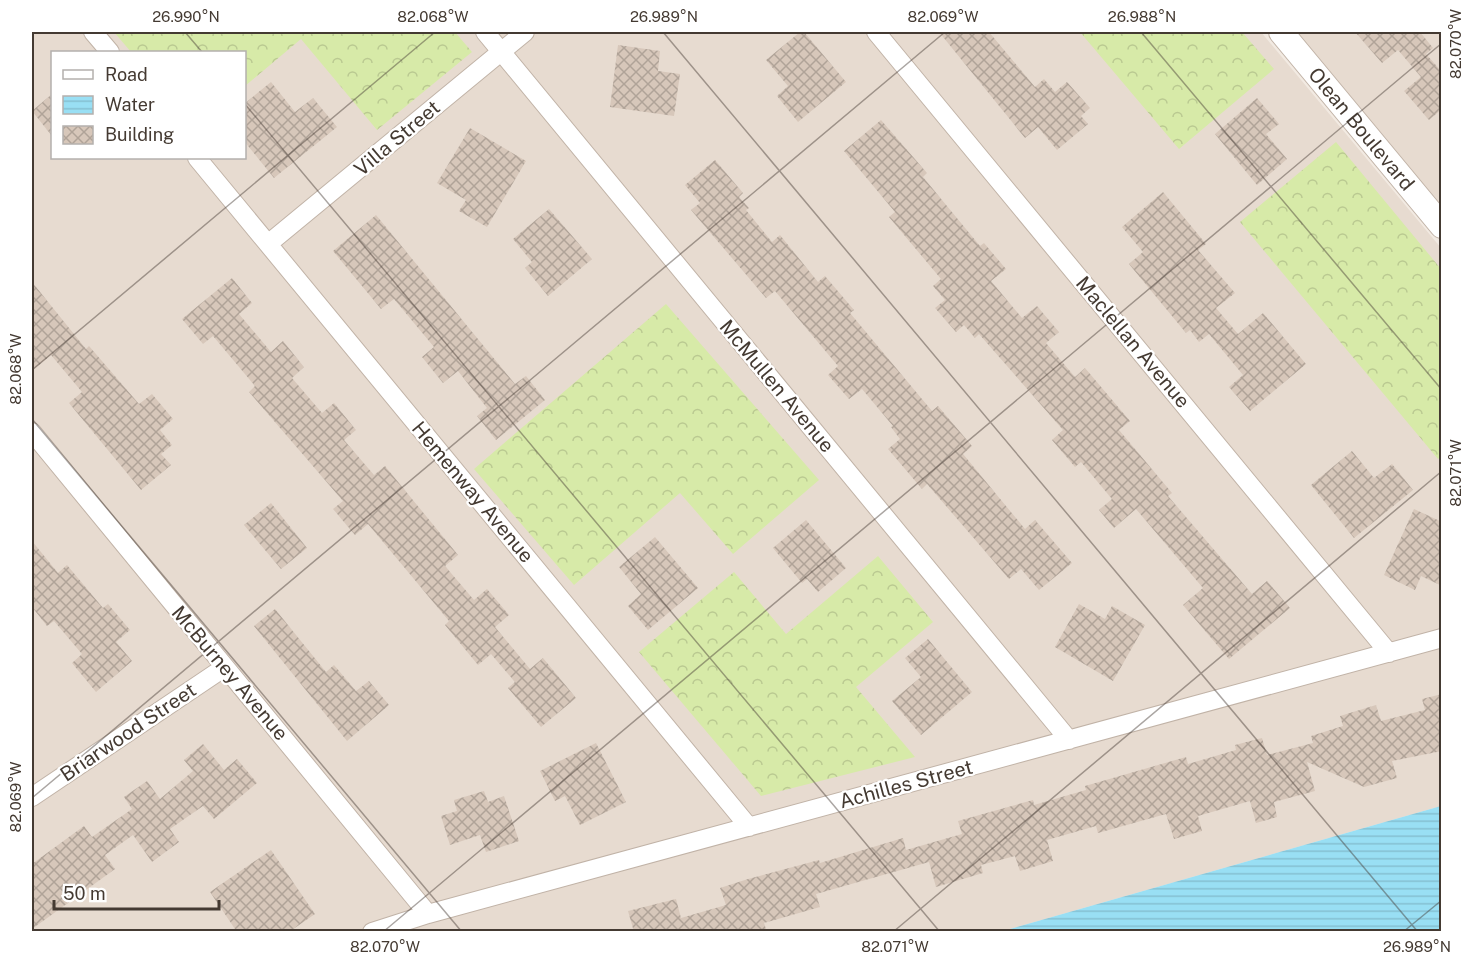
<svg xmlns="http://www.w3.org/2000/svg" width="1473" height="963" font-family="'Public Sans',sans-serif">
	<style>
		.residential { fill: #e7dbd0; fill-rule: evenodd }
		.forest { fill: url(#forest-crowns) }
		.water { fill: url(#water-rules) }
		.building { fill: url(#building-cross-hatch) }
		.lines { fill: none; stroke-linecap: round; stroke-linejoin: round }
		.minor-casing { stroke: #c1b3a7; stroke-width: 20 }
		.tertiary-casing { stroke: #c1b3a7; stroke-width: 26 }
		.minor { stroke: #fff; stroke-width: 18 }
		.tertiary { stroke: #fff; stroke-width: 24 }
		.ticks { fill: none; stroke: #443a32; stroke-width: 1.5; stroke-opacity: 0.45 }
		.labels { text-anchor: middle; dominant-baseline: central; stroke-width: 4.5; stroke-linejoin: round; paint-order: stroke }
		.street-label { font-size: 20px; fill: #443a32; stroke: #fff }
		.neatline { fill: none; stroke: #443a32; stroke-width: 2 }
		.ticks-label { font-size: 15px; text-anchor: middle; fill: #443a32 }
	</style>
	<defs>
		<pattern id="forest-crowns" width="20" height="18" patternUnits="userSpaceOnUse" patternTransform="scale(1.5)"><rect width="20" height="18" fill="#d7eaa8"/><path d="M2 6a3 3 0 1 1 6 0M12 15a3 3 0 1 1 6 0" fill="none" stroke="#bac991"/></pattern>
		<pattern id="water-rules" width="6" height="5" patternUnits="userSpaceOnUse" patternTransform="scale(1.5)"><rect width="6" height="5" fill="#99dff4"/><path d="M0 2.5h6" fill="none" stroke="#85c0d2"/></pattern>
		<pattern id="building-cross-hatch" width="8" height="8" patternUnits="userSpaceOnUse" patternTransform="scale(1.5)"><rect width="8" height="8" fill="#d7c7ba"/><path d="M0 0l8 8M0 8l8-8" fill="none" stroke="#b0a398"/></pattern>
	</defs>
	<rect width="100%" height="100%" fill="#f2eae2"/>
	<path class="residential" d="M32,32H1261L1441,248V806L1003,931H32ZM52,52H244V158H52Z
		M1296,32H1441V208Z"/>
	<path class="forest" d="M114,32H455L472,52L377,130L301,39L245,86L244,52H131Z
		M1080,32H1242L1274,69L1179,149Z
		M1336,142L1441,269L1442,456L1438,459L1240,222Z
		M666,304L819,480L733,554L680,493L574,585L474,469Z
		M878,556L933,622L856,687L915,757L761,796L639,652L734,572L786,634Z"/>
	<path class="water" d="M1441,806V931H1003Z"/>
	<path class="building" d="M800,32H804L846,82L798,122L777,96L788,86L766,60Z
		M939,32H989L1035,87L1044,79L1055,92L1067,82L1090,108L1081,116L1088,124L1057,150L1038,127L1025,138Z
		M1355,32H1420L1433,48L1426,54L1442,72V109L1429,120L1404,91L1421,77L1398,50L1382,63Z
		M618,45L660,51L658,71L680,74L674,116L610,107Z
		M271,82L295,112L313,98L337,127L274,178L244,141V104Z
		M52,94V136L32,111Z
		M1257,98L1279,124L1266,134L1287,159L1257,185L1215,134Z
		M881,120L927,173L923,177L980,246L984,243L1006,269L991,281L1022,318L1037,306L1059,332L1046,343L1075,377L1085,368L1130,421L1119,430L1172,493L1168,496L1252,594L1267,581L1290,608L1229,659L1183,605L1203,588L1136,509L1114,528L1099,510L1112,499L1081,462L1075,467L1052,440L1063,430L979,334L975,338L964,325L956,332L935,308L945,300L933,286L941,279L889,217L895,212L844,151Z
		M470,128L526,161L487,227L459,211L466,200L437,183Z
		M715,160L743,193L739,197L749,208L746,210L772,242L780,235L818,282L825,276L854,310L850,313L932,411L938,406L972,446L963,454L1025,529L1035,520L1072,563L1039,590L1021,569L1009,579L927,484L922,489L888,449L900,439L891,427L893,426L862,389L849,399L828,375L838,366L775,291L766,298L691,210L700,203L685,185Z
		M1163,192L1206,244L1198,250L1235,293L1216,308L1238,334L1263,313L1306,364L1250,411L1229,387L1243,375L1209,334L1199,342L1190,330L1186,333L1129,264L1143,252L1122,227Z
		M549,209L592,259L548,296L525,268L532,262L513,239Z
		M376,215L515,384L526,376L545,400L496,440L477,416L487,408L458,371L443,383L422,357L434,347L394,299L381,309L333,251Z
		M232,278L252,303L239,314L271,352L283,341L304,367L292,378L322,413L334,403L356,430L344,440L374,475L385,466L458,555L445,566L474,600L487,589L509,615L495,627L530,669L543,658L576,698L541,727L508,688L515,682L491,654L478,665L445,625L449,621L368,524L355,535L333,509L343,501L249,392L255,386L213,336L203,344L182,319Z
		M32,282L86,349L89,346L139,404L152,394L173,419L160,430L172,445L161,454L171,465L141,490L69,403L82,392L51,355L32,371Z
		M1352,451L1374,478L1392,464L1413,490L1354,538L1311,485Z
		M271,503L307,548L281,569L244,525Z
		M1414,509L1442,522V586L1421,576L1415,590L1384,575Z
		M806,520L846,568L818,592L807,579L802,583L773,548Z
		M655,537L698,588L648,630L628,606L641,594L619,567Z
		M32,541L58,573L67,565L103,608L108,604L130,630L116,642L132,661L96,692L72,663L82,654L54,621L47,626L32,607Z
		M1079,604L1105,619L1112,606L1145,625L1113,681L1055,647Z
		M275,609L326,672L334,665L356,691L369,681L389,705L347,741L254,626Z
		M928,639L972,692L921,735L892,701L921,677L905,658Z
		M1442,694V751L1392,761L1397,778L1364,787L1307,762L1315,791L1274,802L1277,817L1256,823L1250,801L1198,816L1202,831L1174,839L1166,814L1098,833L1096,826L1047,840L1053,861L1020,871L1015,856L981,865L983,873L936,887L929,862L816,894L820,907L764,923L767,932H634L628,911L676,899L681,918L726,905L720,888L748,879L819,860L820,863L903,838L906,850L962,834L958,821L1033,800L1034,805L1086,790L1085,786L1186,757L1188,764L1236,750L1235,745L1262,738L1267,755L1313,743L1311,736L1343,726L1340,716L1376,705L1381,721L1425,710L1422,699Z
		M596,743L626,802L580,825L565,796L555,801L540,771Z
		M203,744L224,770L237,759L257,783L214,819L203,806L170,829L179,842L152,862L133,835L105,855L115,869L32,929V864L84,826L92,837L132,809L124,797L147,781L160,799L193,771L184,760Z
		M484,791L488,802L504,796L519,841L486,852L480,835L450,845L441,816L457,811L454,800Z
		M271,850L315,914L289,932H237L210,892Z"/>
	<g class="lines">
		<defs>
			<path id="minor" d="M93,32L110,52
				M485,32L1069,740
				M876,32L1389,653
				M197,158L749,827
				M268,244L525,32
				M32,432L428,914
				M32,797L225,667
				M372,932L428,914L1442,638"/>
			<g id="tertiary">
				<path id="s1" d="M1281,32L1442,226"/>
			</g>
		</defs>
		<use href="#minor" class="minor-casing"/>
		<use href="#tertiary" class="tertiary-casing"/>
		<use href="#minor" class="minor"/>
		<use href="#tertiary" class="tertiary"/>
	</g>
	<path class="ticks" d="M185,32L202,52M663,32L1418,932M1141,32L1442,390M244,103L940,932M32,370L435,32M32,419L462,932M32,798L945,32M383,932L1442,43M893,932L1442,471M1403,932L1442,900"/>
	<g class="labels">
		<g class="street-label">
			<text stroke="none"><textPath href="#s1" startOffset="126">Olean Boulevard</textPath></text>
			<text transform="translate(397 138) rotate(-40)">Villa Street</text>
			<text transform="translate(1133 342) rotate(50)">Maclellan Avenue</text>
			<text transform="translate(777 386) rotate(50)">McMullen Avenue</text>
			<text transform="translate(473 492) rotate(50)">Hemenway Avenue</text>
			<text transform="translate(230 673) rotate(50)">McBurney Avenue</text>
			<text transform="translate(128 732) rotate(-34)">Briarwood Street</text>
			<text transform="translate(906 784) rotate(-15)">Achilles Street</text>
		</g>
	</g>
	<rect width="1473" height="963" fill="none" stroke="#ffffff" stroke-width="66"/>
	<rect x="51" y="51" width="195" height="108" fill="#ffffff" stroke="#b4b0ad" stroke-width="1.5"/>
	<rect x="63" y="70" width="30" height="9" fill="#ffffff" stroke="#b4b0ad" stroke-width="1.5"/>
	<text x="105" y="81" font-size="18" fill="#443a32">Road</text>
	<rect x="63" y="96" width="30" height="18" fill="url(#water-rules)" stroke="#b4b0ad" stroke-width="1.5"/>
	<text x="105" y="111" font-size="18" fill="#443a32">Water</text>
	<rect x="63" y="126" width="30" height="18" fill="url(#building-cross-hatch)" stroke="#b4b0ad" stroke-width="1.5"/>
	<text x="105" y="141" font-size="18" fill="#443a32">Building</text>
	<path d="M54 900v9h165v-9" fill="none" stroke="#443a32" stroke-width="3"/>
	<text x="63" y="900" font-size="18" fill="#443a32" stroke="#ffffff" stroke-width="4.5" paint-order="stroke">50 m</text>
	<rect x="33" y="33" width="1407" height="897" class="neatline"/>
	<g class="ticks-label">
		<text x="186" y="22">26.990°N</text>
		<text x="433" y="22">82.068°W</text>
		<text x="664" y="22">26.989°N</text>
		<text x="943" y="22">82.069°W</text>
		<text x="1142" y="22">26.988°N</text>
		<text transform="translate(1456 44) rotate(-90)" y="5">82.070°W</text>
		<text transform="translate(16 369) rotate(-90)" y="5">82.068°W</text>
		<text transform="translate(1456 473) rotate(-90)" y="5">82.071°W</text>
		<text transform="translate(16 797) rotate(-90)" y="5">82.069°W</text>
		<text x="385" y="952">82.070°W</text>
		<text x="895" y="952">82.071°W</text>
		<text x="1417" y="952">26.989°N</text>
	</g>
</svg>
